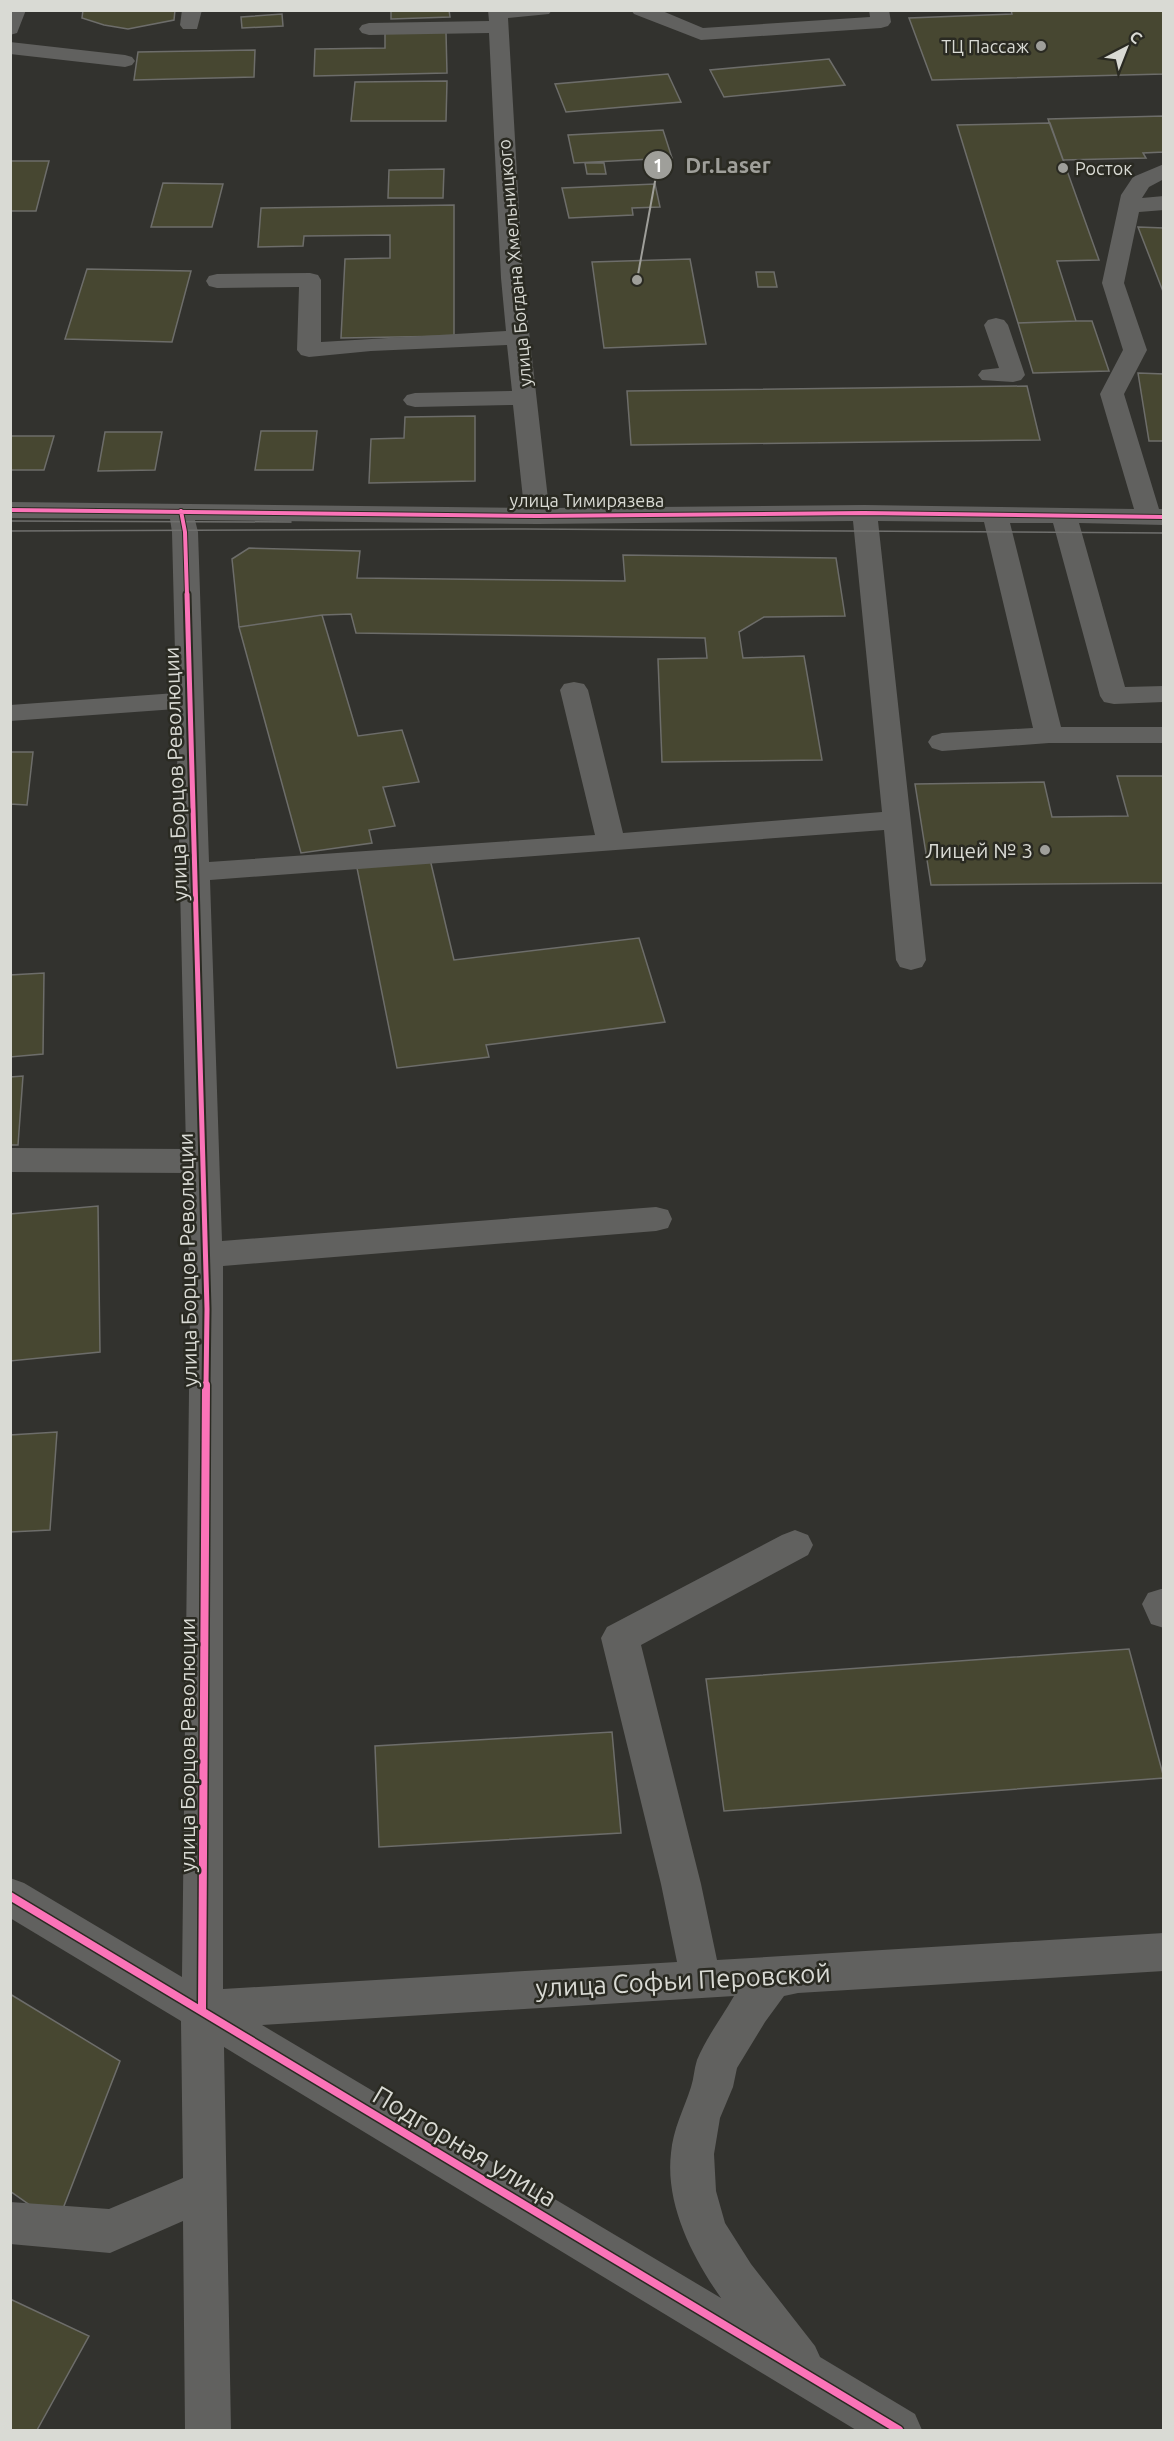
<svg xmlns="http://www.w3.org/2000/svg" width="1174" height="2441" font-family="Ubuntu,sans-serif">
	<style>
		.building { fill: #474731; stroke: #6d6d6a; stroke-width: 1.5 }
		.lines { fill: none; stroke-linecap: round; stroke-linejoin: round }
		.minor { fill: #61615f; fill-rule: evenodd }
		.tram { stroke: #70706e; stroke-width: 1.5 }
		.cycleway-far2-casing { stroke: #2a2a22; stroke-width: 6 }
		.cycleway-far1-casing { stroke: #2a2a22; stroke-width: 9 }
		.cycleway-casing { stroke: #2a2a22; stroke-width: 11 }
		.cycleway-far2 { stroke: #fb73b8; stroke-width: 4 }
		.cycleway-far1 { stroke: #fb73b8; stroke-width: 5 }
		.cycleway { stroke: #fb73b8; stroke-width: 8 }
		.poi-dot { fill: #9f9f9a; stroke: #2a2a22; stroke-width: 2 }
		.labels { text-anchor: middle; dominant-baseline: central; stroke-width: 5; stroke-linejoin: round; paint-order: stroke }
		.far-poi-label { font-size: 18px; fill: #d9dad4; stroke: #2a2a22; text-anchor: end }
		.far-street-label { font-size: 18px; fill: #d9dad4; stroke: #2a2a22 }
		.street-label { font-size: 21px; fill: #d9dad4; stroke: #2a2a22 }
		.poi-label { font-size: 21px; fill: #d9dad4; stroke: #2a2a22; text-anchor: end }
		.near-street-label { font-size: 26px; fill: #d9dad4; stroke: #2a2a22 }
		.leader { fill: none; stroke: #9f9f9a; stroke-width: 2 }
		.callout-dot { fill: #9f9f9a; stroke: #2a2a22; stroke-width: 2 }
		.mark-label { font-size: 18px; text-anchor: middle; font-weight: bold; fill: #fff }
		.callout-label { font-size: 22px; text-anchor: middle; font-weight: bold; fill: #9f9f9a; stroke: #2a2a22; stroke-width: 5; stroke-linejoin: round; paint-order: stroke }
	</style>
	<rect width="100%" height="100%" fill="#32322e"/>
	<path class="building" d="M83,10H175L174,20L128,29L104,25L82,18Z
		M391,10H449L450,17L391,19Z
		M1011,10H1164V74L932,80L909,18L1012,14Z
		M282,14L283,26L242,28L241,17Z
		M446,32L447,73L314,76L315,49L385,48V33Z
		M255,50L254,77L134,80L138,52Z
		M829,59L845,85L724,97L710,70Z
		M668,74L681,102L566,112L555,84Z
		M447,81L446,121H351L355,82Z
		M1164,116V152L1143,153L1146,158L1063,160L1048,119Z
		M1050,123L1099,260L1057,261L1076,321L1018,323L957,125Z
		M663,130L672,158L574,163L568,135Z
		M10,161H49L36,211H10Z
		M585,163H604L606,174H587Z
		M444,169L443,198H388L389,170Z
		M163,183L223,184L212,227H151Z
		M655,184L660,207L632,208L633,215L569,218L562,188Z
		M454,205V336L341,338L345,259L390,258V235L304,236L303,246L258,247L261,208Z
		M1138,227L1164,228V294Z
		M690,259L706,344L604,348L592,262Z
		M87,269L191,271L172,342L65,339Z
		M756,272H774L777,287H758Z
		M1076,321H1092L1109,371L1033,373L1018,323Z
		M1138,373L1164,374V441H1149Z
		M1027,386L1040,440L631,445L627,391Z
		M475,416V481L369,483L371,439L404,438L405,417Z
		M261,431H317L313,470H255Z
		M105,432H162L155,470L98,471Z
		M10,436H54L44,470H10Z
		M249,548L360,551L357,578L625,581L623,555L836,558L845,616L764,617L739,632L743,658L804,656L822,760L662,762L658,659L707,658L705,638L356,633L351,614L322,615L239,627L232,559Z
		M322,615L358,736L402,730L419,782L383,787L395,826L369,830L372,843L301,853L239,627Z
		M10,752H33L27,805L10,804Z
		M1117,776H1164V883L931,885L915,784L1044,782L1052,817L1128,816Z
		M429,855L454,960L639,938L665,1022L486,1045L489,1057L397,1068L356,863Z
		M44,973L43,1054L10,1057V975Z
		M23,1076L18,1145H10V1077Z
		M98,1206L100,1352L10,1361V1214Z
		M57,1432L50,1530L10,1532V1435Z
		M1129,1649L1164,1778L724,1811L706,1679Z
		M612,1732L621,1833L379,1847L375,1746Z
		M10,1994L120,2061L57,2224L10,2191Z
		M10,2299L89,2336L37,2430H10Z"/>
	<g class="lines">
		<path class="minor" d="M10,10H26L17,33L10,35Z
			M182,10H202L197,29H183L180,25Z
			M488,10H552L549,14L508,18L523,278L549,508L864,505L1134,509L1100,394L1123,350L1102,283L1121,195L1133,177L1164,164V179L1149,187L1142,198L1164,196V210L1139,212L1124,283L1147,350L1124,394L1159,509H1164V525L1079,523L1125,687L1164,686V702L1114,704L1104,702L1100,696L1053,523H1010L1061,727H1164V743H1049L942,751L932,748L928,742L932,736L942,733L1033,728L984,522L878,521L926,960L922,967L911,970L900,967L896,960L884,830L210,880L222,1241L656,1207L668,1210L672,1219L668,1228L656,1231L223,1266V1989L677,1962L661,1884L601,1638L607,1627L782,1535L795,1530L808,1535L813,1545L808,1555L641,1645L701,1884L717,1960L1164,1933V1971L798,1993L784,1996L765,2022L737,2068L733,2087L720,2118L714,2154L716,2191L725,2223L751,2264L815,2346L820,2357L915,2414L922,2430H856L224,2047L231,2430H185L183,2221L110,2253L10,2244V2202L109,2209L183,2178L181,2021L10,1918V1878L24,1883L182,1977L190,1309L187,1173L10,1172V1148L186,1149L176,709L10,721V705L176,693L172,532L170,519L10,518V502L524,508L513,405L415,407L407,405L403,400L407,395L415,393L512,391L507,345L371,351L309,357L301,355L297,350L299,287L217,288L209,286L206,281L209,276L217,274L310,273L318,275L321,280V342L506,331L501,278L489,33L369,35L362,33L359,29L362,25L369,23L489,21ZM195,520L537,524L853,521L882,812L623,833L588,690L584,684L574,682L564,684L560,690L595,835L209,862L198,532ZM734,1996C722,2017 706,2038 697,2060C694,2069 694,2078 691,2087C684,2109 673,2129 671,2153C665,2204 692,2257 721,2298L262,2025Z
			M631,10H660L703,28L870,17L869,10H889L891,22L888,26L881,28L701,40L634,14Z
			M10,42L125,55L132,57L135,61L132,65L125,67L10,54Z
			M996,318L1004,320L1008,325L1025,375L1021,380L1013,382L982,380L978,375L982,370L999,368L984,325L988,320Z
			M1161,1589H1164V1628L1151,1624L1142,1604L1148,1593Z"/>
		<path class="tram" d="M10,521L291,522
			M10,531L525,529L1164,533"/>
		<defs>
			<path id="cycleway-far2" d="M10,510L537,516L864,513L1164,517
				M181,511L185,532L187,595"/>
			<path id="cycleway-far1" d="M187,594L207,1309L206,1387"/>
			<path id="cycleway" d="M10,1896L899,2430
				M202,2009L206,1385"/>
		</defs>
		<use href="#cycleway-far2" class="cycleway-far2-casing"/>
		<use href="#cycleway-far1" class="cycleway-far1-casing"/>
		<use href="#cycleway" class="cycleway-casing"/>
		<use href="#cycleway-far2" class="cycleway-far2"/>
		<use href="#cycleway-far1" class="cycleway-far1"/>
		<use href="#cycleway" class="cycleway"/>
	</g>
	<g class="poi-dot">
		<circle cx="1041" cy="46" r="6"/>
		<circle cx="1063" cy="168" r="6"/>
		<circle cx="1045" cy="850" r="6"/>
	</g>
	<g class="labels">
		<g class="far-poi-label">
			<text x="1029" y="46">ТЦ Пассаж</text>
			<text x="1075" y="168" text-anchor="start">Росток</text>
		</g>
		<g class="far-street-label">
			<text transform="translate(514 263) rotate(-95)">улица Богдана Хмельницкого</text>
			<text x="587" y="500">улица Тимирязева</text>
		</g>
		<g class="street-label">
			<text transform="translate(175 774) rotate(-92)">улица Борцов Революции</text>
			<text transform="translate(187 1260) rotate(-91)">улица Борцов Революции</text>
			<text transform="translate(187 1745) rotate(-90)">улица Борцов Революции</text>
		</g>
		<g class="poi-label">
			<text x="1033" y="850">Лицей № 3</text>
		</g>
		<g class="near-street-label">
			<text transform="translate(683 1980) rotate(-3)">улица Софьи Перовской</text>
			<text transform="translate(465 2146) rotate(31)">Подгорная улица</text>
		</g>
	</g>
	<path class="leader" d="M637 280L658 165"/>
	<g class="callout-dot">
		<circle cx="637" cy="280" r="6"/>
		<circle cx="658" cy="165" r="15"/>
	</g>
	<g class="mark-label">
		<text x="658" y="172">1</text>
	</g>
	<g class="callout-label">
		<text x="728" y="173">Dr.Laser</text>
	</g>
	<rect width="1174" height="2441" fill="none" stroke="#d9dad4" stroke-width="24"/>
	<g transform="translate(1126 48) rotate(42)" stroke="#2a2a22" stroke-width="4.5" paint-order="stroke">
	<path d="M0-4.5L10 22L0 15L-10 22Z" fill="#d9dad4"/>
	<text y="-9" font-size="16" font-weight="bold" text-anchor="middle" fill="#d9dad4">С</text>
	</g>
</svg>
